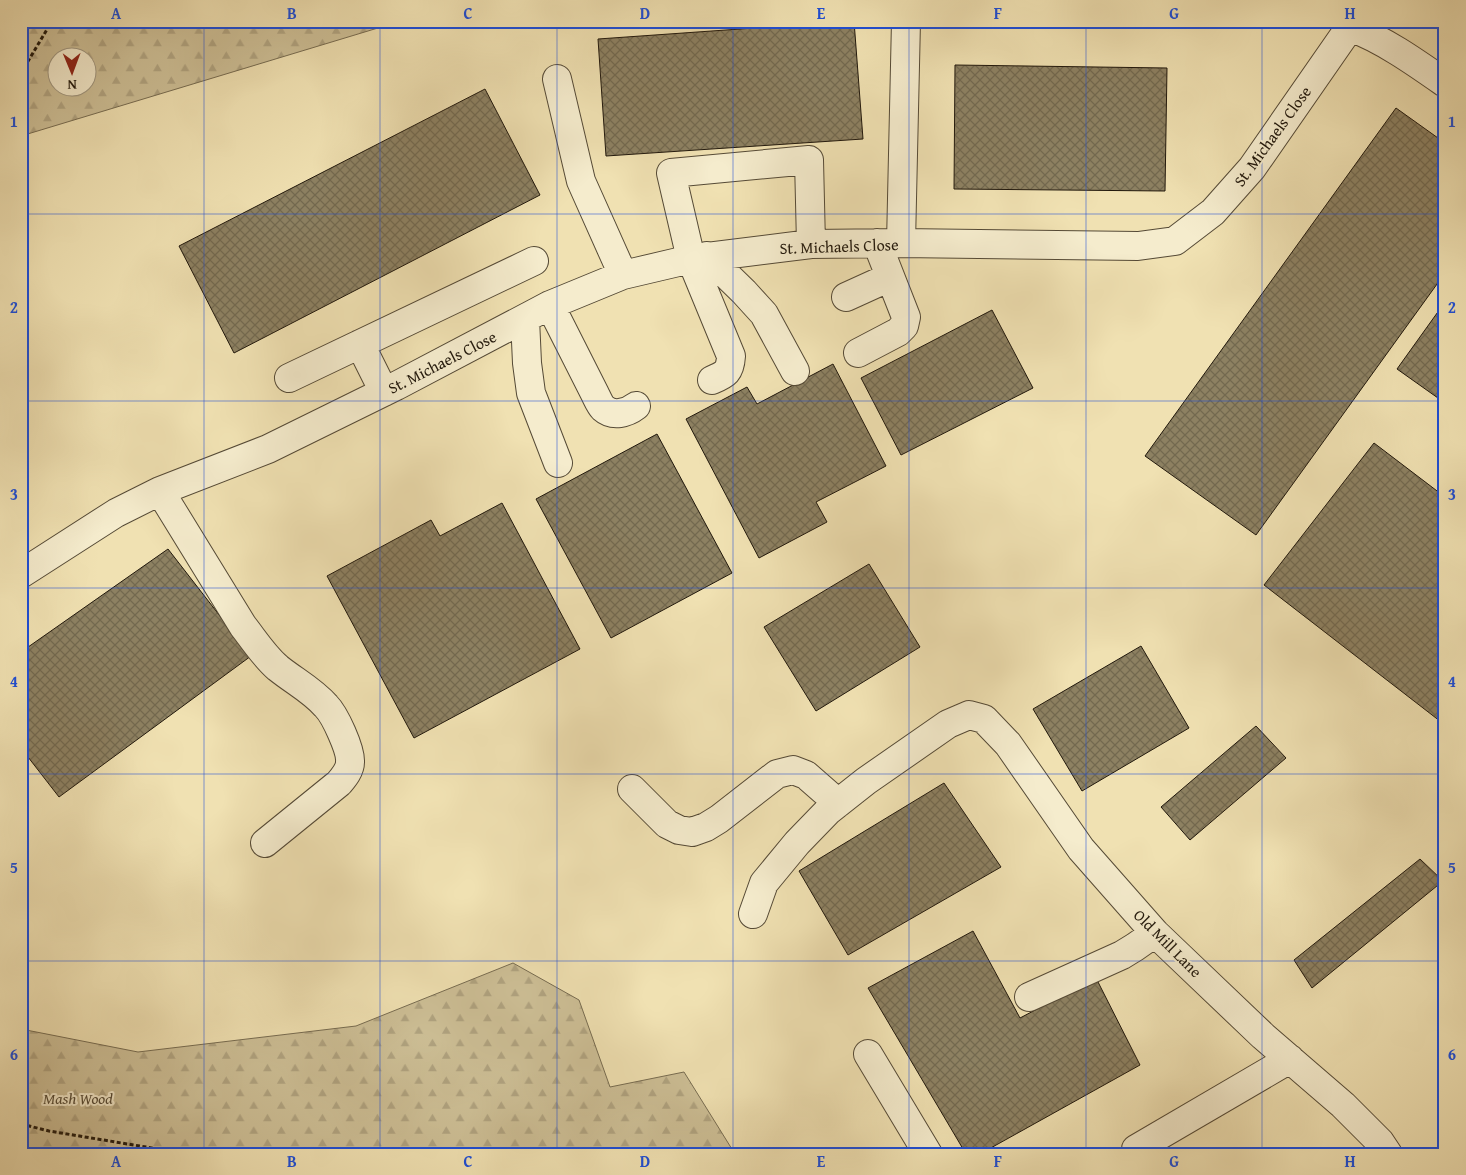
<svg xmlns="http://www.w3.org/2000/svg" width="1466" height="1175" font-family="'Gentium Book Plus',serif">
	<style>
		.forest { fill: url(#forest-firs); stroke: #776c51; fill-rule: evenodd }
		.building { fill: url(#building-cross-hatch); stroke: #21180c }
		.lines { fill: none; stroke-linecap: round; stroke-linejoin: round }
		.minor-casing { stroke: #554a36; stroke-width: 30 }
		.path { stroke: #21180c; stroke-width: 3; stroke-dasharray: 4 2.5; stroke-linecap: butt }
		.minor { stroke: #f5eccd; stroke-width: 28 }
		.grid { fill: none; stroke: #1d4ed8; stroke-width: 1; stroke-opacity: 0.55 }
		.labels { text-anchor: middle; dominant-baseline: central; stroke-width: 4; stroke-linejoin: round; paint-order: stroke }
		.street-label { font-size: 16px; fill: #21180c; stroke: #f5eccd }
		.park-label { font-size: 16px; font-style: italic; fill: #554a35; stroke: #f5eccd }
		.neatline { fill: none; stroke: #1d4ed8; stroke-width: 2 }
		.grid-label { font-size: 16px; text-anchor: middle; font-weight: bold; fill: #1d4ed8 }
	</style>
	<defs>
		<pattern id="forest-firs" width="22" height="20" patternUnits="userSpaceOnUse" patternTransform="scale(1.25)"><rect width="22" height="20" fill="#cdbf96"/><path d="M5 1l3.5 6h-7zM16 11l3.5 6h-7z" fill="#b0a380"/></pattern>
		<pattern id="building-cross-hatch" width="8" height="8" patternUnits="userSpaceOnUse" patternTransform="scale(1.25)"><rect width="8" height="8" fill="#8d8162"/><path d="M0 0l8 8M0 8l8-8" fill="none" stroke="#73694f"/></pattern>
	</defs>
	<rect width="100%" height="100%" fill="#f0e1b2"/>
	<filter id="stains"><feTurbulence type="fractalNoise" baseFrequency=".004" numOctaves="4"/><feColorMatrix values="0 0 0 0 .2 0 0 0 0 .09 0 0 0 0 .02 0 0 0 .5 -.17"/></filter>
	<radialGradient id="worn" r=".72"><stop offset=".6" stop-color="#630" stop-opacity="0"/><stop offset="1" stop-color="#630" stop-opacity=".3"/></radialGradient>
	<path class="forest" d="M21,21H401L21,136ZM58,58H88V88H58Z
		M513,963L579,1000L610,1087L684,1072L735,1154H21V1029L138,1052L356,1026Z"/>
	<path class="building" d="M854,21L863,139L606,156L598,39Z
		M955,65L1167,68L1165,191L954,189Z
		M485,89L540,195L234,353L179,246Z
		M1396,108L1445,143V273L1256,535L1145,456Z
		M1445,302V403L1397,369Z
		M992,310L1033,388L901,455L861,378Z
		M833,364L886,466L816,502L827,522L759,558L686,419L747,387L757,404Z
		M657,434L732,573L611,638L536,499Z
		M1374,443L1445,497V725L1264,585Z
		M502,503L580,649L414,738L327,576L431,520L440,536Z
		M168,549L251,656L59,797L21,748V652Z
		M869,564L920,647L816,711L764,627Z
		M1141,646L1189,728L1082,791L1033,709Z
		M1256,726L1286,758L1190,840L1161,807Z
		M944,783L1001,867L848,955L799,871Z
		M1420,859L1443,881L1312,988L1294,960Z
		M973,931L1020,1018L1096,978L1140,1065L980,1154H966L868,988Z"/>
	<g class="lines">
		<defs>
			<path id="minor" d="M557,79L581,181L623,275
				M901,243L906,21
				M707,256L744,292L764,314L795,371
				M846,297L890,277
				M550,305L595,394C597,398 600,405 603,408C613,417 627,413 636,406
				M525,319L527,363L531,393L558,463
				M360,344L384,392
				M858,353L898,332L904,326L906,317L877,243
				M289,378L534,261
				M712,380C726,374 730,372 731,356L691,259L671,173L809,160L811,244
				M160,491L243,626C254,640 264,656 278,668C294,681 312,690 326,706C335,715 351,750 350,762C350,770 344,777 339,783L265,843
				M21,574L116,513L160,491L268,449L396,386L550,305L623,275L691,259L811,244L901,243L1138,246L1175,241L1213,212L1252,168L1350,27C1384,40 1415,62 1445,83
				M632,789L667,824L679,830L692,832L706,827L719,819L777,774L793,770L806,775L838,803
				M753,914L764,883L797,843L828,811L866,781L948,724L969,715L984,719L1008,744L1081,849L1155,933L1263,1036L1343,1105L1380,1142L1388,1154
				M1029,997L1122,955L1135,947L1155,933
				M868,1054L928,1154
				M1136,1154V1149L1290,1059"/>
		</defs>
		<use href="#minor" class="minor-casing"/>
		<path class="path" d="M27,21L24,29L46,21
			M21,73L52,21
			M21,1124L49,1131L188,1154"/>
		<use href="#minor" class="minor"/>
	</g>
	<path class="grid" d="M204,21V1154M380,21V1154M557,21V1154M733,21V1154M909,21V1154M1086,21V1154M1262,21V1154M21,214H1445M21,401H1445M21,588H1445M21,774H1445M21,961H1445"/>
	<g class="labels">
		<g class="street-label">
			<text transform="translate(1272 136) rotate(-54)">St. Michaels Close</text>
			<text transform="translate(839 246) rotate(-2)">St. Michaels Close</text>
			<text transform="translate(442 362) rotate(-27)">St. Michaels Close</text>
			<text transform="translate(1168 943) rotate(45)">Old Mill Lane</text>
		</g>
		<g class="park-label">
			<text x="78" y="1098">Mash Wood</text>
		</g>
	</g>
	<rect width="1466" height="1175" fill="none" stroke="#f0e1b2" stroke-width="55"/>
	<g transform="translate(72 72) rotate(179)"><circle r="24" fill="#f5eccd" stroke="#a09780"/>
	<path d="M0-4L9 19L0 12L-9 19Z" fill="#8f2418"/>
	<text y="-8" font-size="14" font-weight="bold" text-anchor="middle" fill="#21180c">N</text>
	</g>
	<rect x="28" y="28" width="1410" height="1120" class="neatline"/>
	<g class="grid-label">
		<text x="116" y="19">A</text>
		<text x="292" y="19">B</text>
		<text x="468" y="19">C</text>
		<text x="645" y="19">D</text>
		<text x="821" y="19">E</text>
		<text x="998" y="19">F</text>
		<text x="1174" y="19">G</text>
		<text x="1350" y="19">H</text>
		<text x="14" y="127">1</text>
		<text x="1452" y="127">1</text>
		<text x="14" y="313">2</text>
		<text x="1452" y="313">2</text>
		<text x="14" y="500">3</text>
		<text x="1452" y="500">3</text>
		<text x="14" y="687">4</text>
		<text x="1452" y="687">4</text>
		<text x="14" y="873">5</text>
		<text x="1452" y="873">5</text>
		<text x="14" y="1060">6</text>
		<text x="1452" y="1060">6</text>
		<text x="116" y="1167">A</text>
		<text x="292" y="1167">B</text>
		<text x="468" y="1167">C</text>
		<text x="645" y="1167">D</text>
		<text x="821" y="1167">E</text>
		<text x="998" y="1167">F</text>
		<text x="1174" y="1167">G</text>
		<text x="1350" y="1167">H</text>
	</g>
	<rect width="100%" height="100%" filter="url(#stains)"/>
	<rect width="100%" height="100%" fill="url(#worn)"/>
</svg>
